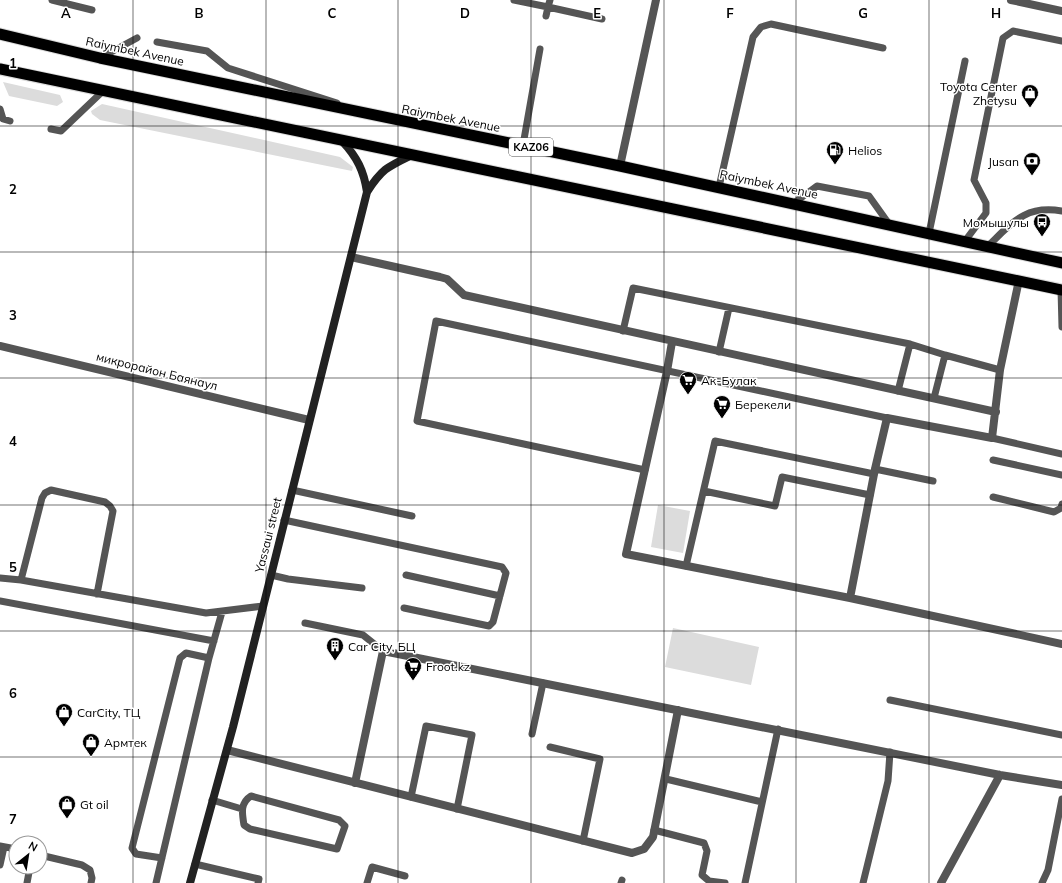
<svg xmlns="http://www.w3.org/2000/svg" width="1062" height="883" font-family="Mulish,sans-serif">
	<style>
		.green { fill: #dcdcdc }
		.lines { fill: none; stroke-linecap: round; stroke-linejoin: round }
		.trunk-casing { stroke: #dbdbdb; stroke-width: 13 }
		.service { stroke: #555; stroke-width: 7 }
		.minor { stroke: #555; stroke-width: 8 }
		.secondary { stroke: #222; stroke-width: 8 }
		.trunk { stroke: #000; stroke-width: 11 }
		.grid { fill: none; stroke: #000; stroke-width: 1; stroke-opacity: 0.55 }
		.labels { text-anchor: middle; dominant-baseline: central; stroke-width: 3; stroke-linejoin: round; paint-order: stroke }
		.shield { fill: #fff; stroke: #4c4c4c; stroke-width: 1 }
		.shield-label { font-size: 11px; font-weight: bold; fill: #000 }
		.street-label { font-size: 12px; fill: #000; stroke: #fff }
		.poi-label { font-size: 12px; fill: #000; stroke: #fff; text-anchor: start }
		.grid-label { font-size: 13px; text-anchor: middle; font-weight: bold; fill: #000; stroke: #fff; stroke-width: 3; stroke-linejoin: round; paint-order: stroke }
	</style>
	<rect width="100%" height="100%" fill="#fff"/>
	<path class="green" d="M3,82L60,95L63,102L57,106L9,96Z
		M102,104L340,157L353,167L352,171L100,120L92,114L91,111Z
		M658,505L690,511L683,553L651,547Z
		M673,628L759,647L751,685L665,667Z"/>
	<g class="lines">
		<defs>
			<path id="trunk" d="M0,34L100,58L620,166L1062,263
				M0,69L1062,290"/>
		</defs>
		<use href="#trunk" class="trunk-casing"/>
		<path class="service" d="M52,0L92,10
			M514,0L548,7L546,16
			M550,0L548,7L602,19
			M157,42L207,51L228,68L337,103
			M100,58L137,38
			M0,109L3,119L10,121
			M51,129L61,131L103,91
			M523,145L540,49
			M719,187L753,37L761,27L771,24L883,48
			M794,203L817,186L869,196L889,224
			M929,233L965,61
			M965,241L986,213V203L974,180L1003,38L1013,31L1062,41
			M988,246C1013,222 1025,205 1062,211
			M1061,289L1062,327
			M623,331L633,288L910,344
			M719,352L729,308
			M945,355L1000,370
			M898,391L910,344L945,355L934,398
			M992,438L1062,454
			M993,460L1062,475
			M875,469L933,481
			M645,470L417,421L436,321L887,418
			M292,490L412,516
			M704,491L775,506L782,477L870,495
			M993,497L1054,512L1061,508L1062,504
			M284,520L502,567L506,573L493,622L489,626L404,608
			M686,566L715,441L874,474
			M271,575L288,579L362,588
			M406,575L500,596
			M0,578L21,580L42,498L45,493L51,490L105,502L110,506L113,511L97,594
			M21,580L206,613L263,606
			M0,601L214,641
			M305,623L363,635L383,651
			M890,700L1062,735
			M532,734L543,683
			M550,747L600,759L583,841
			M666,779L762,802
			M251,796L339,820L345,826L337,849L250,829L244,825C242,813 240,803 251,796Z
			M411,797L426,726L472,735L457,809
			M212,800L242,809
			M654,830L704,843L707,851L702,875L709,881L725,883
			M0,846L16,849
			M40,855L82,865L90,870L92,878L91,883
			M162,858L136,854L132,848L180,658L186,653L209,658
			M195,864L259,879L258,883
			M0,865L4,847
			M27,883L30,867
			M156,883L209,658L222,612
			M367,883L372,867L405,876
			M621,883L622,880
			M745,883L778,729
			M863,883L888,781L890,752
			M1042,883L1048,870L1062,799"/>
		<path class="minor" d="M1011,0L1062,11
			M620,166L656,0
			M351,257L440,277L447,279L464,295L996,412
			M1019,280L1000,370L992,438L887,418L875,469L850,598L1062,644
			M672,342L667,371L626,554L850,598
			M0,346L309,420
			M227,750L632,853L644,849L653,837L678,710
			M355,783L383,651L1000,775L1062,785
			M941,883L1000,775"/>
		<path class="secondary" d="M342,141C357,157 364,171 367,192
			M190,883L233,727L367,192C382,169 387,167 412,155"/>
		<use href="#trunk" class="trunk"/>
	</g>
	<path class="grid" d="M133,0V883M266,0V883M398,0V883M531,0V883M664,0V883M796,0V883M929,0V883M0,126H1062M0,252H1062M0,378H1062M0,505H1062M0,631H1062M0,757H1062"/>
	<defs>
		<symbol id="shop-pin" viewBox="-11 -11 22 30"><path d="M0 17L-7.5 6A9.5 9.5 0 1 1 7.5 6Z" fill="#000" stroke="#fff"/><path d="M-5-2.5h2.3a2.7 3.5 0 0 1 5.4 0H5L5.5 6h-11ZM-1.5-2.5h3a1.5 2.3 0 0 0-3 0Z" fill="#fff"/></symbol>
		<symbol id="fuel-pin" viewBox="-11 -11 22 30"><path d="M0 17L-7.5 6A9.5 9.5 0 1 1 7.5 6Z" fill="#000" stroke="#fff"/><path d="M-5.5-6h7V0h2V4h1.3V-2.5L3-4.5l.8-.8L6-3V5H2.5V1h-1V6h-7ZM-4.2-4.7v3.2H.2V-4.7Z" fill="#fff"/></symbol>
		<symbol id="bank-pin" viewBox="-11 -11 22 30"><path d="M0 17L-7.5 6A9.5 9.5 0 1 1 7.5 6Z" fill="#000" stroke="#fff"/><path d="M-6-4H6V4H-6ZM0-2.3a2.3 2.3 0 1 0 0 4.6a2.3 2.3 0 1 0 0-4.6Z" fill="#fff"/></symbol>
		<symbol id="bus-pin" viewBox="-11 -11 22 30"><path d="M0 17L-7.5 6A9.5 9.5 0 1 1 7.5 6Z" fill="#000" stroke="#fff"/><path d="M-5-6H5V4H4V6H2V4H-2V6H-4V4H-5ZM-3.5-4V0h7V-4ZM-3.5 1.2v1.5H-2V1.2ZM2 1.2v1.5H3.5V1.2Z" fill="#fff"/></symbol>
		<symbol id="supermarket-pin" viewBox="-11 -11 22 30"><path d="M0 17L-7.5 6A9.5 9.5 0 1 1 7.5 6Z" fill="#000" stroke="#fff"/><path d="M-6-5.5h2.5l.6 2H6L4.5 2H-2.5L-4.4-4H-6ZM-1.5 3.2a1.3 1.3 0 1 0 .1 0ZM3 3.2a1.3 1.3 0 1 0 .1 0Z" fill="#fff"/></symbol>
		<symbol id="building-pin" viewBox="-11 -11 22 30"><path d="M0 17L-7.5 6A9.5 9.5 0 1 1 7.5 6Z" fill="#000" stroke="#fff"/><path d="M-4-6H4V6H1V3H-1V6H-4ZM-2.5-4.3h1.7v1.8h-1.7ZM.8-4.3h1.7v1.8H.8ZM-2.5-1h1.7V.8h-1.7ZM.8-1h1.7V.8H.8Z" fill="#fff"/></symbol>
	</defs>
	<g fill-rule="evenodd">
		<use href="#shop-pin" x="1020" y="83" width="20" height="27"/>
		<use href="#fuel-pin" x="825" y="140" width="20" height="27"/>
		<use href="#bank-pin" x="1022" y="151" width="20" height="27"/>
		<use href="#bus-pin" x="1032" y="212" width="20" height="27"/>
		<use href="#supermarket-pin" x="678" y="370" width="20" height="27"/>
		<use href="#supermarket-pin" x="712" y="394" width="20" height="27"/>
		<use href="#building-pin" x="325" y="636" width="20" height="27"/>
		<use href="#supermarket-pin" x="403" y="656" width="20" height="27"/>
		<use href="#shop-pin" x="54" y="702" width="20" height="27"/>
		<use href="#shop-pin" x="81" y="732" width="20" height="27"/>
		<use href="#shop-pin" x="57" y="794" width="20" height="27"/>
	</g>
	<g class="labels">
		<rect class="shield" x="509" y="138" width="44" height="18" rx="3"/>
		<g class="shield-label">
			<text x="531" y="147">KАZ06</text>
		</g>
		<g class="street-label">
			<text transform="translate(135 51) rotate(12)">Raiymbek Avenue</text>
			<text transform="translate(451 118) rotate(11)">Raiymbek Avenue</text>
			<text transform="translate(769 184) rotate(12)">Raiymbek Avenue</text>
			<text transform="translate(157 371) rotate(14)">микрорайон Баянаул</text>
			<text transform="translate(268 535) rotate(-76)">Yassaui street</text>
		</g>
		<g class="poi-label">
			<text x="1017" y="86" text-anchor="end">Toyota Center<tspan x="1017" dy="14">Zhetysu</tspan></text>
			<text x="848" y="150">Helios</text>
			<text x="1019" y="161" text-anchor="end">Jusan</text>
			<text x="1029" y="222" text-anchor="end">Момышулы</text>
			<text x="701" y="380">Ак-Булак</text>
			<text x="735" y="404">Берекели</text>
			<text x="348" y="646">Car City, БЦ</text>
			<text x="426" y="666">Froot.kz</text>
			<text x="77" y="712">CarCity, ТЦ</text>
			<text x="104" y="742">Армтек</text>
			<text x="80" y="804">Gt oil</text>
		</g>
	</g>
	<g class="grid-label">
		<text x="66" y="18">A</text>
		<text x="199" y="18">B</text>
		<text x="332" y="18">C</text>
		<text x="465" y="18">D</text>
		<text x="597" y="18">E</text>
		<text x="730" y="18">F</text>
		<text x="863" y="18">G</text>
		<text x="996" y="18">H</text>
		<text x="13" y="68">1</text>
		<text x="13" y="194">2</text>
		<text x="13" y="320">3</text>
		<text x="13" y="446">4</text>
		<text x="13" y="572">5</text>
		<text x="13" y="698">6</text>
		<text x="13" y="824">7</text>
	</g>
	<g transform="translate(28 855) rotate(30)"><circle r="19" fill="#ffffff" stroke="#999999"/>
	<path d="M0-3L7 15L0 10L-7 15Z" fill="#000000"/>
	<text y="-6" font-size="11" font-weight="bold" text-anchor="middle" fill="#000000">N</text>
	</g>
</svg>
